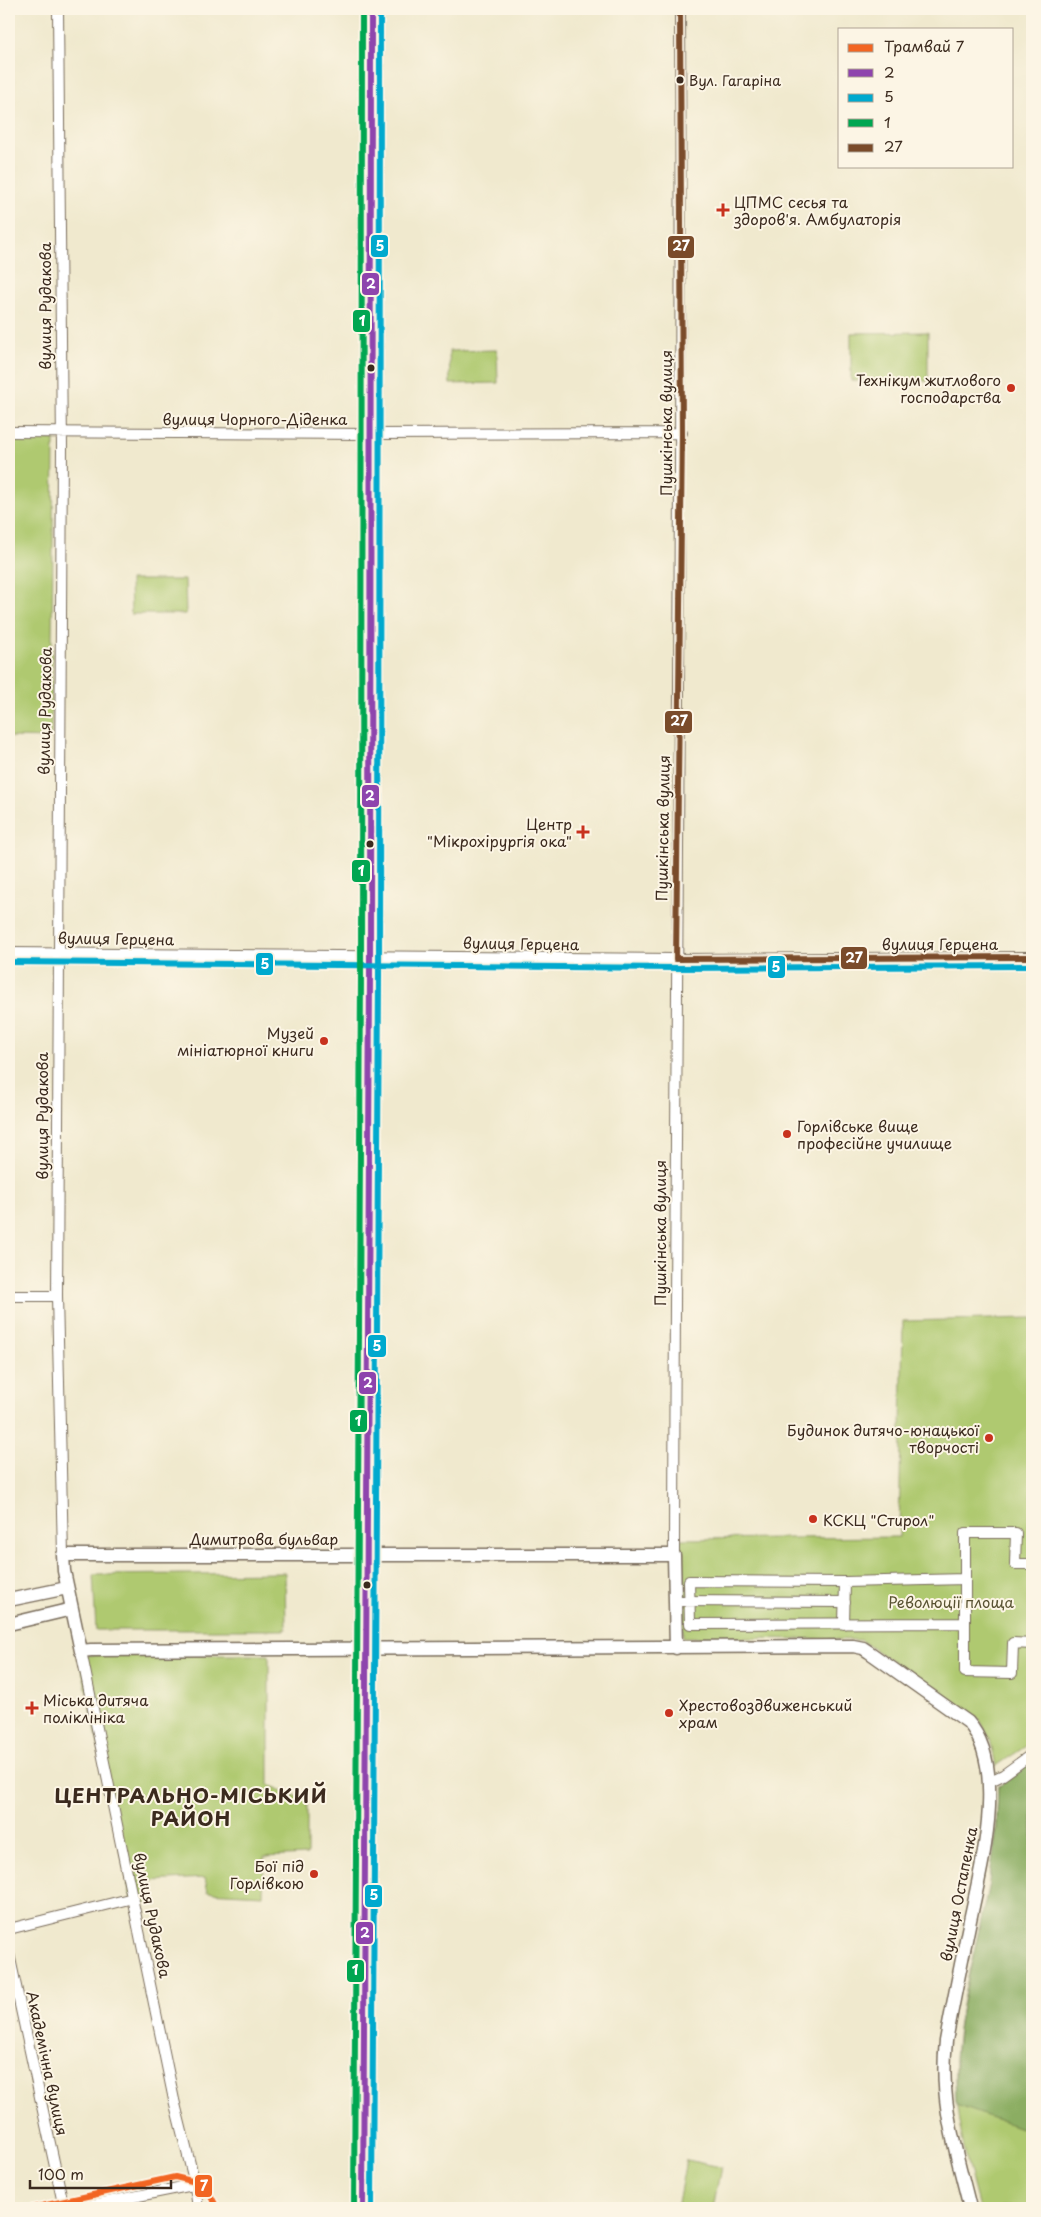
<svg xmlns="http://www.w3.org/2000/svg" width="1041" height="2217" font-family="'Playpen Sans',sans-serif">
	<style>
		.green { fill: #afc96f; stroke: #757a46 }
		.forest { fill: #8bad62; stroke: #636c40 }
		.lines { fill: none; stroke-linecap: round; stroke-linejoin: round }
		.minor-casing { stroke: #7a6d5c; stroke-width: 12 }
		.tertiary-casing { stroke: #7a6d5c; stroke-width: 15 }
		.secondary-casing { stroke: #7a6d5c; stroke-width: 16 }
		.minor { stroke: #fff; stroke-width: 10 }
		.tertiary { stroke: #fff; stroke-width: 12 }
		.secondary { stroke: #fce5cf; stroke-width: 14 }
		.bus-1-casing { stroke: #fcf5e5; stroke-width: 10 }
		.bus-2-casing { stroke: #fcf5e5; stroke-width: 10 }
		.bus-3-casing { stroke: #fcf5e5; stroke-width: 10 }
		.bus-4-casing { stroke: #fcf5e5; stroke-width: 10 }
		.bus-1 { stroke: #8e44ad; stroke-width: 6 }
		.bus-2 { stroke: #00a9ce; stroke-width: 6 }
		.bus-3 { stroke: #00a651; stroke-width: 6 }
		.bus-4 { stroke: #7a4b2a; stroke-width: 6 }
		.tram-1-casing { stroke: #fcf5e5; stroke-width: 10 }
		.tram-1 { stroke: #f26522; stroke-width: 6 }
		.bus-dot { fill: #3b2a1e; stroke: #fcf5e5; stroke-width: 2 }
		.poi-dot { fill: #c8321e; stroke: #fcf5e5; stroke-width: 2 }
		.labels { text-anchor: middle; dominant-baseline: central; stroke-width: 4; stroke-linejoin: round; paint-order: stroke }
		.bus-label { font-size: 14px; fill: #3b2a1e; stroke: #fcf5e5; text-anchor: start }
		.poi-label { font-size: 15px; fill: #3b2a1e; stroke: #fcf5e5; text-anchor: start }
		.street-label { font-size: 15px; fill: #3b2a1e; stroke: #fcf5e5 }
		.park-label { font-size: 15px; fill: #585232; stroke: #fcf5e5 }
		.district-label { font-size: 20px; font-weight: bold; letter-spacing: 1px; fill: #3b2a1e; stroke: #fcf5e5 }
		.line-badge { stroke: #fcf5e5; stroke-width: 2 }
		.badge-label { font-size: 14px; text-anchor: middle; font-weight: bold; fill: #fff }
	</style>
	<rect width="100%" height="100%" fill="#fcf5e5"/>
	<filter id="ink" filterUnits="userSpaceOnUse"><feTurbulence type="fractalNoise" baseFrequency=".02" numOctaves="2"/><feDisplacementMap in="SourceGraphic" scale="10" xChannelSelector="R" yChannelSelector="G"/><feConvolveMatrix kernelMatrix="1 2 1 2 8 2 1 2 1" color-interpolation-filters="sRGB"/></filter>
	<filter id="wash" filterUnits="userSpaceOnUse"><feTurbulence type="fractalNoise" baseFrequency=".0096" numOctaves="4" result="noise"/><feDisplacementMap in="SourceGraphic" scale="20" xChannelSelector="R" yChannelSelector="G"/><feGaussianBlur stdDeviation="1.12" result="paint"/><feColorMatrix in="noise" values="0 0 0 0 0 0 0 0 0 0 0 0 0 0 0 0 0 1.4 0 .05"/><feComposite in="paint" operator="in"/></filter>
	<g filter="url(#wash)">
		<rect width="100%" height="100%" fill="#f0e9ce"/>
		<path class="green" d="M928,332V381H851V333Z
			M497,350L498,383L450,384L449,351Z
			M54,439L51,738L9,737V440Z
			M130,580H185L186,614H131Z
			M1032,1318V1742L996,1766L990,1739L980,1720L860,1640L683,1637L680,1539L899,1537L903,1321Z
			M285,1573L286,1630H96L93,1575Z
			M79,1655H269V1785L307,1801V1855L264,1857L263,1895L208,1892L205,1878L150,1881L155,1903H132Z
			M1032,1763V2208H979C966,2159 953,2111 955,2060C958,2002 977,1946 988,1889C995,1855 997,1821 998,1787Z
			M686,2160L721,2167L713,2208H677Z"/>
		<path class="forest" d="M1032,1763V2132L956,2105L955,2060L960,2017L988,1888L997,1830L998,1787Z"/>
	</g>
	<g filter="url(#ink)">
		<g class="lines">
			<defs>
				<path id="minor" d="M58,9L62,448L57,1296L63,1555
					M9,432L370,434L682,433
					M9,953L676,959L1032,957
					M9,1296H57
					M674,1555C675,1039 683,524 680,9
					M1032,1564H1015L1016,1533H965V1672L1012,1673L1013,1643L1032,1644
					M965,1579L845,1582L689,1581L690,1624L965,1623
					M675,1601L845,1602
					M844,1624L845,1582
					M81,1651L174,2100L194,2180L198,2208
					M988,1782L1003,1775L1032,1754
					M9,1929L133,1898
					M9,1954L64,2208
					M78,2208L193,2185"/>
				<path id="tertiary" d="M9,1600L67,1588
					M9,1624L72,1609
					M676,1648L674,1555H63L64,1571L81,1651L91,1650L853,1646L863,1648L869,1652L968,1722C1009,1768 980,1871 969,1925C961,1964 953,2003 946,2041C939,2102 956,2150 970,2208"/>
				<path id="secondary" d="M363,2208L370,975L371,9"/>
			</defs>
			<use href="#minor" class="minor-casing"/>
			<use href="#tertiary" class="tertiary-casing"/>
			<use href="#secondary" class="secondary-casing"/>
			<use href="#minor" class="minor"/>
			<use href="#tertiary" class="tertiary"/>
			<use href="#secondary" class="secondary"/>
			<defs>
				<path id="bus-1" d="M363,2208L370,975L371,9"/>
				<path id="bus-2" d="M9,962L676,968L1032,966
					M372,2208L379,975L380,9"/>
				<path id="bus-3" d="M354,2208L361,975L362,9"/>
				<path id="bus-4" d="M676,959L682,433L680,9
					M676,959L1032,957"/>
			</defs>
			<use href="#bus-1" class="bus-1-casing"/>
			<use href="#bus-2" class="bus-2-casing"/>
			<use href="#bus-3" class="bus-3-casing"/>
			<use href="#bus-4" class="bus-4-casing"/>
			<use href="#bus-1" class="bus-1"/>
			<use href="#bus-2" class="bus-2"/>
			<use href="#bus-3" class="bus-3"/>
			<use href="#bus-4" class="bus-4"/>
			<defs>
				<path id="tram-1" d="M33,2208L175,2177L200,2183L207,2189L217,2208"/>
			</defs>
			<use href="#tram-1" class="tram-1-casing"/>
			<use href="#tram-1" class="tram-1"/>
		</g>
	</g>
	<g class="bus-dot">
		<circle cx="680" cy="80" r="4.5"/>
		<circle cx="371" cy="368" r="4.5"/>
		<circle cx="370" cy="844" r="4.5"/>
		<circle cx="367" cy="1585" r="4.5"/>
	</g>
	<g class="poi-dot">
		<path d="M720.5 202.5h5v5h5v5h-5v5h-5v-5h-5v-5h5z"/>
		<circle cx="1011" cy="388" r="5"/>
		<path d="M580.5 824.5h5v5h5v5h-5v5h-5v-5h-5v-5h5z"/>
		<circle cx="324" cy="1041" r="5"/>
		<circle cx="787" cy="1134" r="5"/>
		<circle cx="989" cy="1438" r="5"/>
		<circle cx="813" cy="1519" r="5"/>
		<path d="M29.5 1700.5h5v5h5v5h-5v5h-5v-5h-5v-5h5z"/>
		<circle cx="669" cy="1713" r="5"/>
		<circle cx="314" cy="1874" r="5"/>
	</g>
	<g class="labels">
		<g class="bus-label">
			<text x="689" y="80">Вул. Гагаріна</text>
		</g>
		<g class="poi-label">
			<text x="734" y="201">ЦПМС сесья та<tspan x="734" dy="17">здоров'я. Амбулаторія</tspan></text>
			<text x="1001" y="379" text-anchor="end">Технікум житлового<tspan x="1001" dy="17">господарства</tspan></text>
			<text x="572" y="823" text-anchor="end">Центр<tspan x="572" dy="17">"Мікрохірургія ока"</tspan></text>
			<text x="314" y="1032" text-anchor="end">Музей<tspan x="314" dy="17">мініатюрної книги</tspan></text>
			<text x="797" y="1125">Горлівське вище<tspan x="797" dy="17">професійне училище</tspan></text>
			<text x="979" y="1429" text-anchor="end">Будинок дитячо-юнацької<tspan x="979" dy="17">творчості</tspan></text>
			<text x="823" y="1519">КСКЦ "Стирол"</text>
			<text x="43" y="1699">Міська дитяча<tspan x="43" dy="17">поліклініка</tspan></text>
			<text x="679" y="1704">Хрестовоздвиженський<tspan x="679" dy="17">храм</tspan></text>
			<text x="304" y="1865" text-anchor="end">Бої під<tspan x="304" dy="17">Горлівкою</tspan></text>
		</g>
		<g class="street-label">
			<text transform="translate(44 306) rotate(-90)">вулиця Рудакова</text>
			<text x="255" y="418">вулиця Чорного-Діденка</text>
			<text transform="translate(665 423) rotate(-90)">Пушкінська вулиця</text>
			<text transform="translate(44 711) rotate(-89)">вулиця Рудакова</text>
			<text transform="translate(662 828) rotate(-89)">Пушкінська вулиця</text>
			<text transform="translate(116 938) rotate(1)">вулиця Герцена</text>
			<text transform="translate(521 943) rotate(1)">вулиця Герцена</text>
			<text x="940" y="943">вулиця Герцена</text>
			<text transform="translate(41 1116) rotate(-90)">вулиця Рудакова</text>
			<text transform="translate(659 1233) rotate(-90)">Пушкінська вулиця</text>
			<text x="264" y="1538">Димитрова бульвар</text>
			<text transform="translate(958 1894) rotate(-79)">вулиця Остапенка</text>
			<text transform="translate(153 1915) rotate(78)">вулиця Рудакова</text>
			<text transform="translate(48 2063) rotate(78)">Академічна вулиця</text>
		</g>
		<g class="park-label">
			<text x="951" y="1601">Революції площа</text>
		</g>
		<g class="district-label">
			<text x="191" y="1795">ЦЕНТРАЛЬНО-МІСЬКИЙ<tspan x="191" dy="23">РАЙОН</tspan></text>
		</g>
	</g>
	<g class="line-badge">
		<rect x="370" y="234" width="19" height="24" rx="5" fill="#00a9ce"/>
		<rect x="667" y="235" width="28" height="24" rx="5" fill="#7a4b2a"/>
		<rect x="361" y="272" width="19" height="24" rx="5" fill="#8e44ad"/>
		<rect x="352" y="309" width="19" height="24" rx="5" fill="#00a651"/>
		<rect x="664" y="710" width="29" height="24" rx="5" fill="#7a4b2a"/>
		<rect x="361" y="784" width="19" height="24" rx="5" fill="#8e44ad"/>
		<rect x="351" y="859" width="20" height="24" rx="5" fill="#00a651"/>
		<rect x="840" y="946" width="28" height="24" rx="5" fill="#7a4b2a"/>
		<rect x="255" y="952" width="19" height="24" rx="5" fill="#00a9ce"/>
		<rect x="767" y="955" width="19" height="24" rx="5" fill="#00a9ce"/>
		<rect x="367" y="1334" width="20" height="24" rx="5" fill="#00a9ce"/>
		<rect x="358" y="1371" width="19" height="24" rx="5" fill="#8e44ad"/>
		<rect x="349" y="1409" width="19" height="24" rx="5" fill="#00a651"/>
		<rect x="364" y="1884" width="19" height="24" rx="5" fill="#00a9ce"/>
		<rect x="355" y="1921" width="19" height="24" rx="5" fill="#8e44ad"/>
		<rect x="346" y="1959" width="19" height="24" rx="5" fill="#00a651"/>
		<rect x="194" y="2174" width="19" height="24" rx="5" fill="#f26522"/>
	</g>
	<g class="badge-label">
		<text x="380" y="251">5</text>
		<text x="681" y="251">27</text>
		<text x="371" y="289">2</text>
		<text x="362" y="326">1</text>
		<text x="679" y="726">27</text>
		<text x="370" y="801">2</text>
		<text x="361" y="876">1</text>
		<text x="854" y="963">27</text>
		<text x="265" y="969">5</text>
		<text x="776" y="972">5</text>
		<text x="377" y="1351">5</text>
		<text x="368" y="1388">2</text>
		<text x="358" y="1426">1</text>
		<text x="374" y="1900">5</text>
		<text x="365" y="1938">2</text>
		<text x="355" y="1975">1</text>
		<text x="204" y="2191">7</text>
	</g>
	<rect width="1041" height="2217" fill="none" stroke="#fcf5e5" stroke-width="30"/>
	<rect x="838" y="28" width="175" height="140" fill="#fcf5e5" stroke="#afa495"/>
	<rect x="848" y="44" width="25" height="8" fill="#f26522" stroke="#afa495"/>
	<text x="884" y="52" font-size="15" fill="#3b2a1e">Трамвай 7</text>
	<rect x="848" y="69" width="25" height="8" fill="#8e44ad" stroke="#afa495"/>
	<text x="884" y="78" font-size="15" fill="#3b2a1e">2</text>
	<rect x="848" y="94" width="25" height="8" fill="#00a9ce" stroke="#afa495"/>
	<text x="884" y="102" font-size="15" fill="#3b2a1e">5</text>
	<rect x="848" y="119" width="25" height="8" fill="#00a651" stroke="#afa495"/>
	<text x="884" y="128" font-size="15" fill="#3b2a1e">1</text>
	<rect x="848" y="144" width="25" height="8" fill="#7a4b2a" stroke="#afa495"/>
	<text x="884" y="152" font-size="15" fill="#3b2a1e">27</text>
	<path d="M30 2180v8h141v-8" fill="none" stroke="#3b2a1e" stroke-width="2.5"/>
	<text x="38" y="2180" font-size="15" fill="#3b2a1e" stroke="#fcf5e5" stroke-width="4" paint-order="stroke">100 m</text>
</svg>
